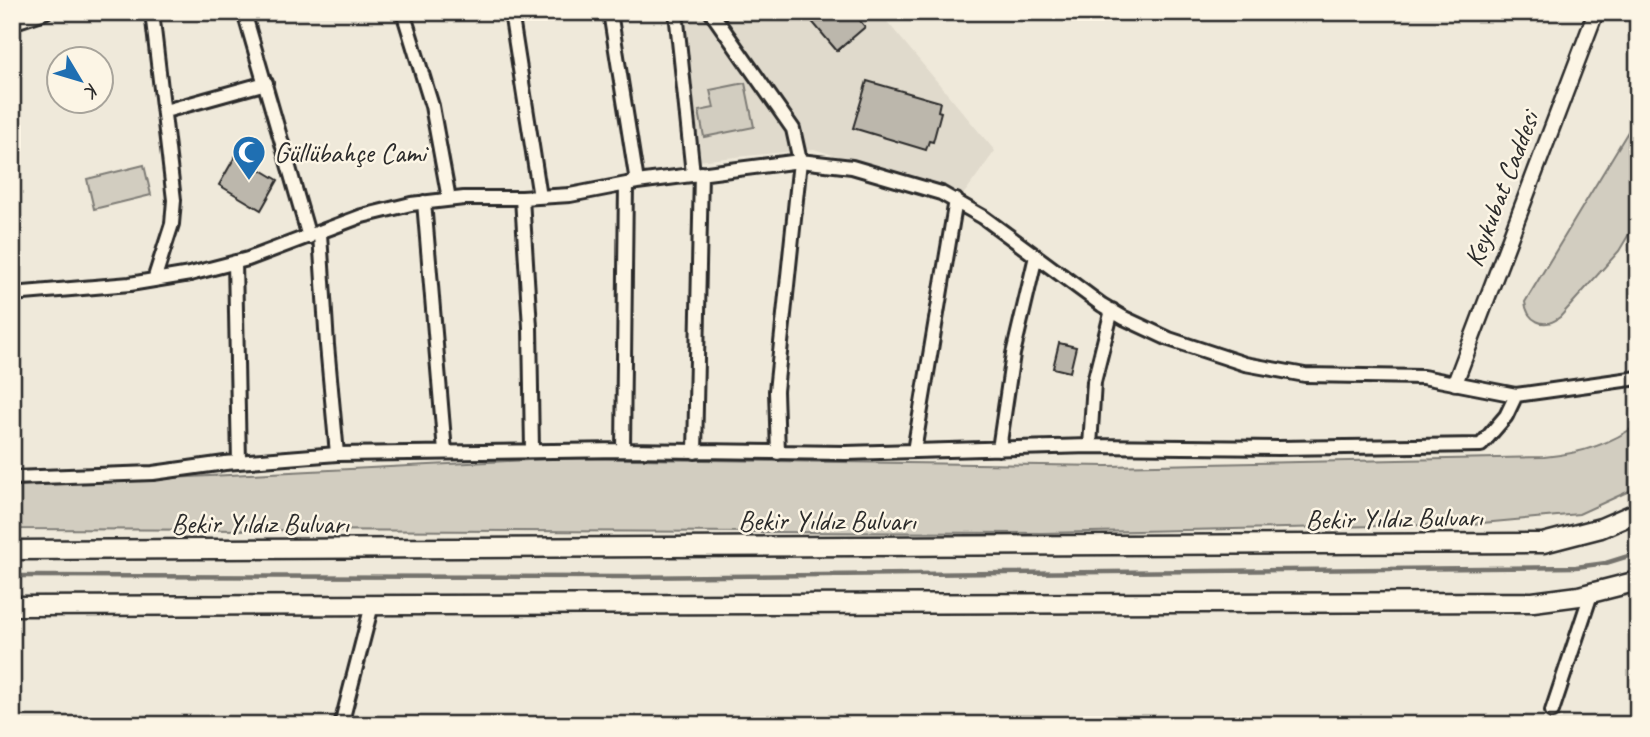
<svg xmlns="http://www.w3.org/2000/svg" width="1650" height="737" font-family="Caveat,sans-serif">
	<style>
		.built { fill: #e0dacc }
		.green { fill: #d2cdc0; stroke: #7e7c76; stroke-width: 2 }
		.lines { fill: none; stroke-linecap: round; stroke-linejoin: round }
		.stream { stroke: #75736d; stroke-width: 4.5 }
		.building { fill: #bcb7ac; stroke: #2b2b2b; stroke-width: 2 }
		.minor-casing { stroke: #2b2b2b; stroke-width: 18 }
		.tertiary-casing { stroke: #2b2b2b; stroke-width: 19 }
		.primary-casing { stroke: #2b2b2b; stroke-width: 23 }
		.minor { stroke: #fcf5e5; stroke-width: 12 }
		.tertiary { stroke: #fcf5e5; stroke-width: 14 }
		.primary { stroke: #fcf5e5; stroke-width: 18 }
		.labels { text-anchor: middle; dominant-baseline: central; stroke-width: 5; stroke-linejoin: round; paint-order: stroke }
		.poi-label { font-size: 28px; fill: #2b2b2b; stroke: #fcf5e5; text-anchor: start }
		.street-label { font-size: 28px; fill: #2b2b2b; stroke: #fcf5e5 }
	</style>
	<rect width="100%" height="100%" fill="#efe9da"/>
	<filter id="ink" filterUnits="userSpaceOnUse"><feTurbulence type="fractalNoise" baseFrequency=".0143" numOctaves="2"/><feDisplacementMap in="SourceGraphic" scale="14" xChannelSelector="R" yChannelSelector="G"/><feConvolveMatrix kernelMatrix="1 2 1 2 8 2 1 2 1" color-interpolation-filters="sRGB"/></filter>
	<g filter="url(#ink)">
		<path class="built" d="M683,12H879L995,151L963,195L814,149L698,161Z"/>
		<path class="green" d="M745,83L754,127L704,137L699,111L714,108L710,90Z
			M1638,115V219L1619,251L1560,317C1544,330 1527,321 1525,302Z
			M144,165L151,195L94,209L87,179Z
			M1638,424V487L1579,514L1471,524L1042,533L12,529V486L567,458L1107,466L1544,457C1578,454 1610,445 1638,424Z"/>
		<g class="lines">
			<path class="stream" d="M12,576L632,577L1576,567L1606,563L1638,553"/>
		</g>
		<path class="building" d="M804,12H853L865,27L837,51Z
			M867,81L940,102L938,111L941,112L933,142L929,141L926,150L853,128Z
			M236,155L278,180L261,210L219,185Z
			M1059,343L1076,347L1070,372L1053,368Z"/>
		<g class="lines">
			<defs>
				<path id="minor" d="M152,12L174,200L172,224L154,280
					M244,12L309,237
					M403,12L432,106L449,199
					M511,12L540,197
					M610,12L637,182
					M676,12L693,174
					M711,12L793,129L800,161L776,391L778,453
					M12,23L45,12
					M165,111L266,83
					M522,198L530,327L532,450
					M424,202L445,452
					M320,234L327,345L337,454
					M235,262L239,462
					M12,294L130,284L190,274L248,259L362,216L411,204L464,198H522L570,195L637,182L800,161L852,167L941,193L983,217L1102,305L1124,318L1169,339L1245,364L1305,375L1423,377L1516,395L1638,378
					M1090,446L1094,382L1112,310
					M999,449L1013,354L1036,256
					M623,450L626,184
					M914,451L956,200
					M695,452L701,173
					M12,478L153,473L225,463L337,454L623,450L846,453L1090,446L1278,448L1481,445L1506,416L1516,395
					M1552,711L1591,594
					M341,725L372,605"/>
				<path id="tertiary" d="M1455,383L1596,12"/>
				<path id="primary" d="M12,550L1543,543L1601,528L1638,512
					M12,606L1533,602L1579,596L1638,581"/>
			</defs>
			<use href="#minor" class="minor-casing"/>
			<use href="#tertiary" class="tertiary-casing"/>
			<use href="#primary" class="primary-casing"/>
			<use href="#minor" class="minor"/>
			<use href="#tertiary" class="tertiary"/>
			<use href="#primary" class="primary"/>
		</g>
	</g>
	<defs>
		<symbol id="mosque-pin" viewBox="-11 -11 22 30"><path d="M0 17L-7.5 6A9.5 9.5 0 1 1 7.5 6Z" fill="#1f6fb2" stroke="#fcf5e5"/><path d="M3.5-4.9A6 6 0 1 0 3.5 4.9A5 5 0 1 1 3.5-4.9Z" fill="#fff"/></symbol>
	</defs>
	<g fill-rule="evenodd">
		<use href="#mosque-pin" x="230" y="133" width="38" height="52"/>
	</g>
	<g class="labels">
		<g class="poi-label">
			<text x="274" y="152">Güllübahçe Cami</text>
		</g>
		<g class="street-label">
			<text transform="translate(1501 189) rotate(-69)">Keykubat Caddesi</text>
			<text transform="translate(1394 518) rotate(-1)">Bekir Yıldız Bulvarı</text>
			<text x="827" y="520">Bekir Yıldız Bulvarı</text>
			<text x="260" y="523">Bekir Yıldız Bulvarı</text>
		</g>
	</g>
	<rect width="1650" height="737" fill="none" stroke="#fcf5e5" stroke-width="42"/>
	<rect x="21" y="21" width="1608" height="695" fill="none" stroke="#2b2b2b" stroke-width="2.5" filter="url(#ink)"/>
	<g transform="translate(80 80) rotate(128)"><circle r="33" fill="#fcf5e5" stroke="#a8a49b" stroke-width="2"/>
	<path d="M0-5L12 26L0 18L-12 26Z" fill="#1f6fb2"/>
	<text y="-10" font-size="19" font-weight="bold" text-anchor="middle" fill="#2b2b2b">K</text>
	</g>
</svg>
